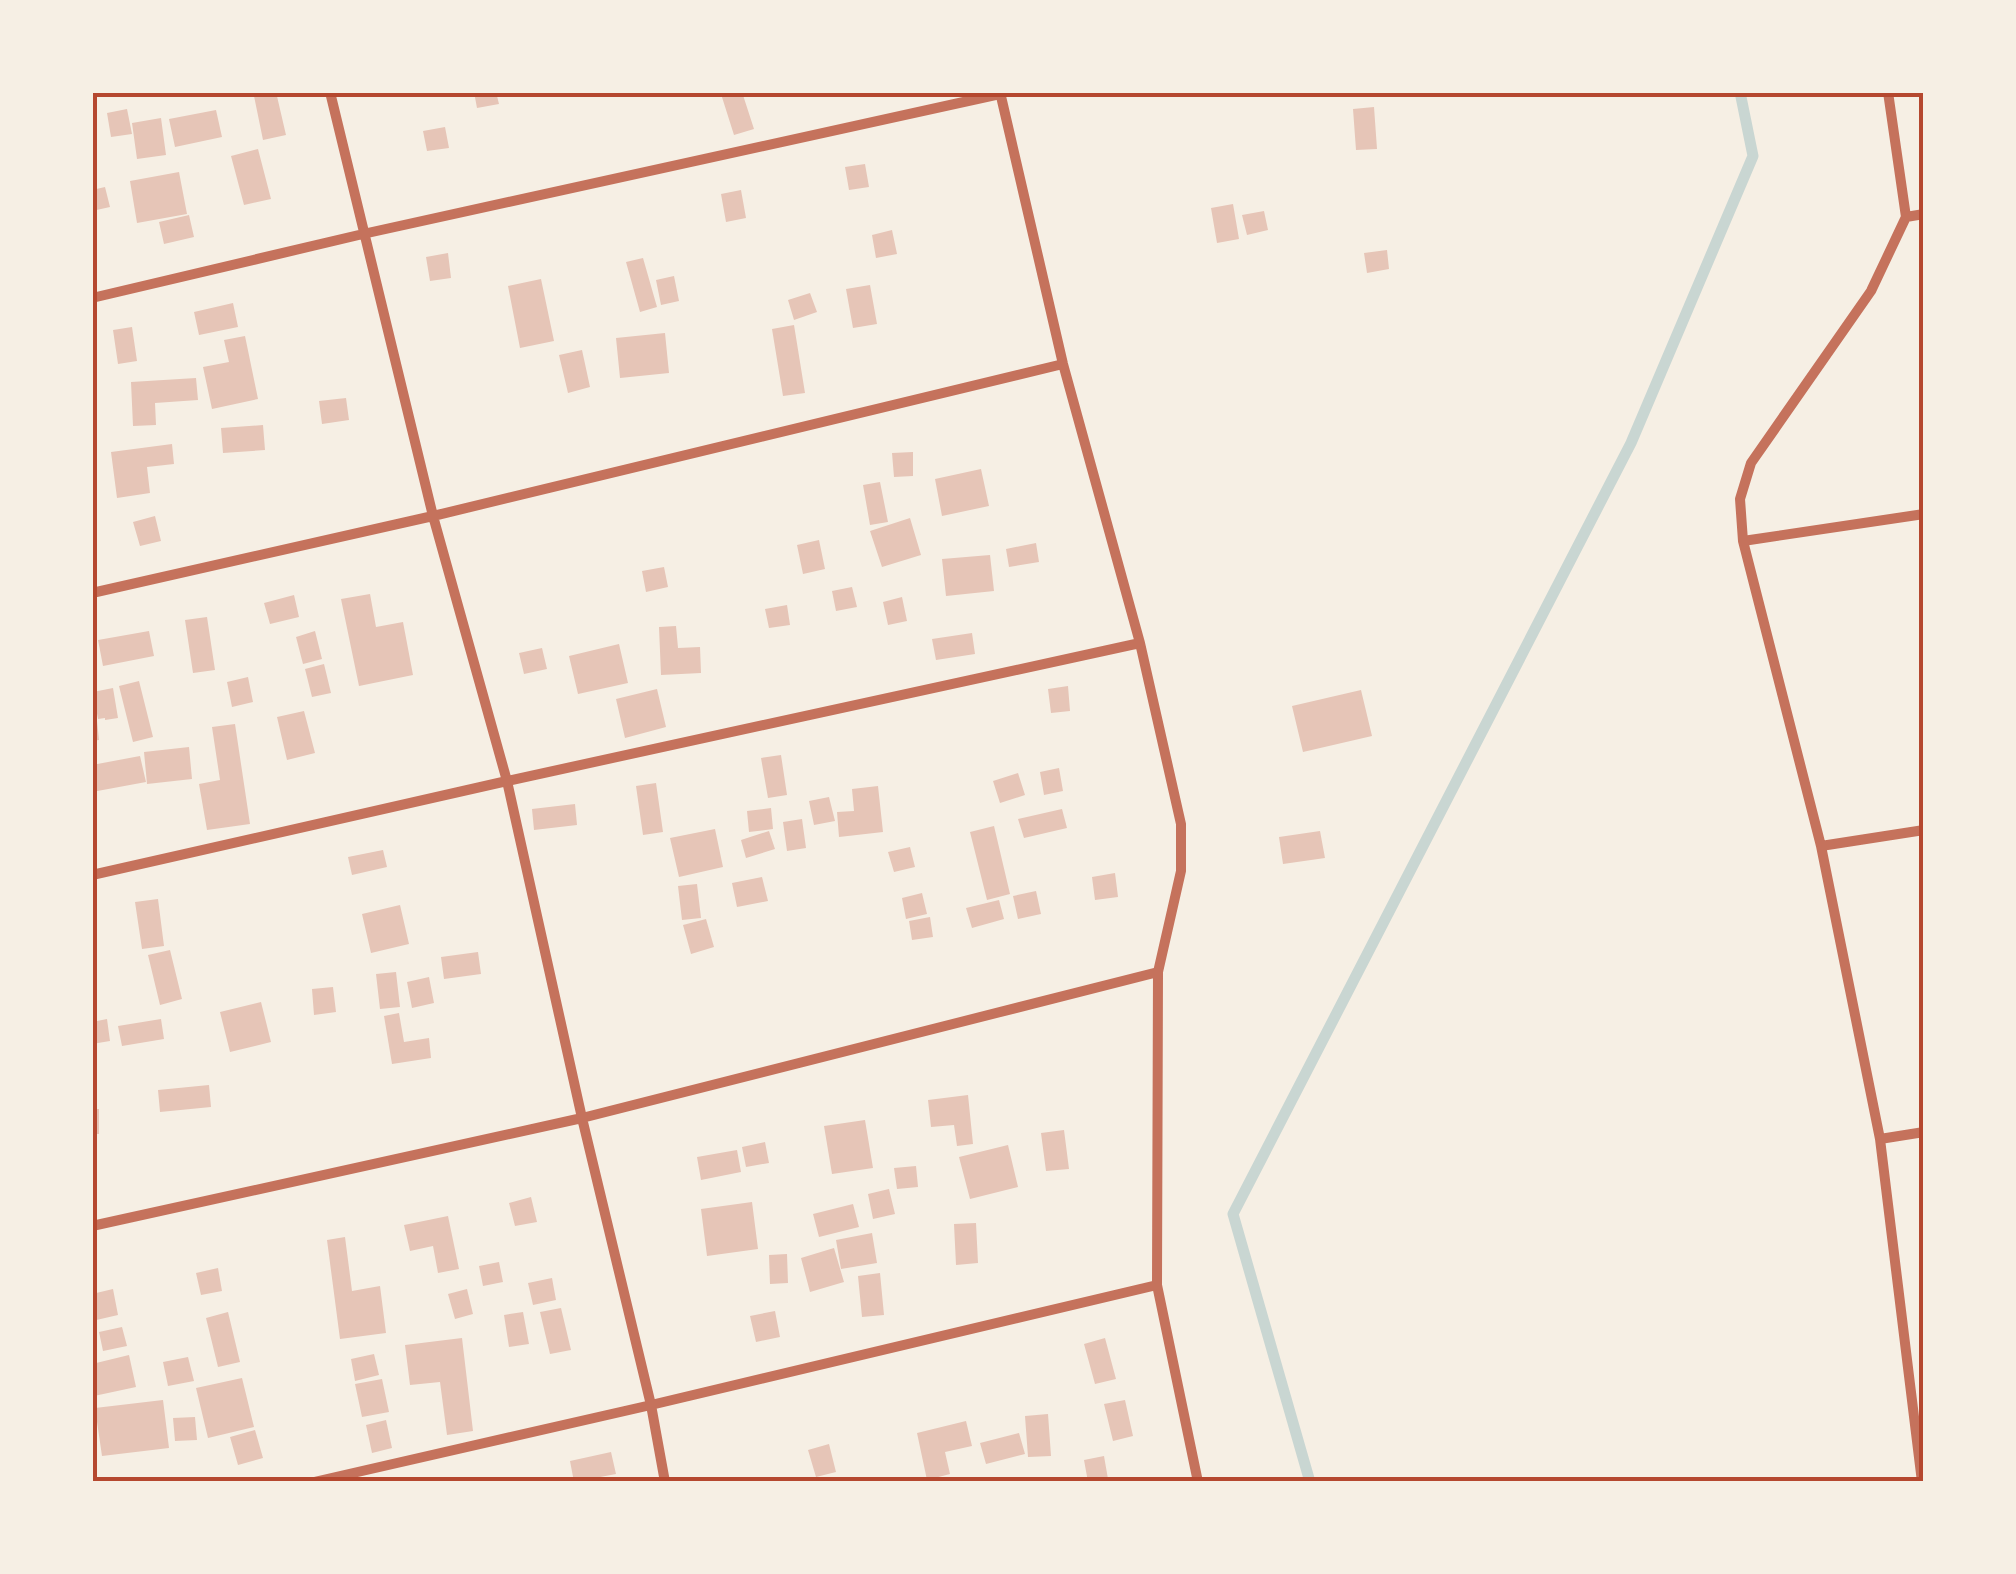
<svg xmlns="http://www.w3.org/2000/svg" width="2016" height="1574" font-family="Manrope,sans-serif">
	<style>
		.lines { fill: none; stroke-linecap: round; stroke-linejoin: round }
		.stream { stroke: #c9d6d2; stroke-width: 11 }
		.building { fill: #e6c5b7 }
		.minor { stroke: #c5725c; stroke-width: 10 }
		.neatline { fill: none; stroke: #b5482f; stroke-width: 4 }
	</style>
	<rect width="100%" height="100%" fill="#f6efe4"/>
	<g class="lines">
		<path class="stream" d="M1310,1482L1233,1214L1631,443L1753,156L1740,92"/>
	</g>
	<path class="building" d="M271,92H276L286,135L263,140L254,96Z
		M474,92H496L499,104L477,108Z
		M727,92H742L754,129L734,135L721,94Z
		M1374,107L1377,149L1356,150L1353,109Z
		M127,109L132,134L111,137L107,113Z
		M216,110L222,137L175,147L169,119Z
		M161,118L166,155L137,159L132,123Z
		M445,127L449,148L427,151L423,131Z
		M258,149L271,199L244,205L231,156Z
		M865,164L869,187L849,190L845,167Z
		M179,172L187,214L137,223L130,181Z
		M105,187L110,207L92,211V190Z
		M741,190L746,218L726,222L721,194Z
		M1233,204L1239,239L1217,243L1211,208Z
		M1264,211L1268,230L1247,235L1242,215Z
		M189,215L194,237L164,244L159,222Z
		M892,230L897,254L876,258L872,235Z
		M1387,250L1389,269L1367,273L1364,253Z
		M448,253L451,278L430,281L426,257Z
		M643,258L657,307L640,312L626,262Z
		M674,276L679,301L661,305L656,280Z
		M541,279L554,341L520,348L508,286Z
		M870,285L877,324L853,328L846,289Z
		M810,293L817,312L794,320L788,300Z
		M233,303L238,327L199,335L194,312Z
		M794,325L805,393L783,396L772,329Z
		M132,327L137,361L118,364L113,330Z
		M665,333L669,373L620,378L616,338Z
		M245,336L258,399L212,409L203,367L229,362L224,340Z
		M582,350L590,387L568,393L559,355Z
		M196,378L198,400L155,403L156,425L133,426L131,382Z
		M346,398L349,420L322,424L319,401Z
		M263,425L265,450L223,453L221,428Z
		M172,444L174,464L147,467L150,493L117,498L111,452Z
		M913,452V476L894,477L892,453Z
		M981,469L989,506L942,516L935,479Z
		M880,482L888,522L870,525L863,485Z
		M155,516L161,541L140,546L133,522Z
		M910,518L921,555L882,567L870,531Z
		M819,540L825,569L803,574L797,545Z
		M1036,543L1039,562L1009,567L1006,549Z
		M990,555L994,591L946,596L942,559Z
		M664,567L668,587L646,592L642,571Z
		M852,587L857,607L836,611L832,591Z
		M370,594L376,627L403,622L413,675L359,686L341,599Z
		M294,595L299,617L270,624L264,603Z
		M902,597L907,621L888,625L883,602Z
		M787,605L790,625L769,628L765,609Z
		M207,617L215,670L193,673L185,620Z
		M676,626L678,648L700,647L701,673L661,675L659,627Z
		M149,631L154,656L103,666L98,640Z
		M315,631L322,659L303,664L296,637Z
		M972,633L975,654L936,660L932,639Z
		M619,644L628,683L578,694L569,656Z
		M542,648L547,669L524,674L519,653Z
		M324,664L331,693L312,697L305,669Z
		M248,677L253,702L232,707L227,682Z
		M139,681L153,737L133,742L119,686Z
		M1068,686L1070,711L1051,713L1048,689Z
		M113,688L118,718L105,720V718L98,719L93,692Z
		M657,689L666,727L625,738L616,699Z
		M1361,690L1372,736L1303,752L1292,706Z
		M304,711L315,753L287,760L277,717Z
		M92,721H97L99,740L92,741Z
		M235,724L250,824L207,830L199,784L220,780L212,727Z
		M189,747L192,779L147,784L144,752Z
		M781,755L787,795L768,798L761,758Z
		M140,756L146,782L92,792V765Z
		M1059,768L1063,791L1044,795L1040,772Z
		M1018,773L1025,795L1000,803L993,781Z
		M656,783L663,832L643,835L636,786Z
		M878,786L883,832L839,837L837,812L854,811L852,789Z
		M829,797L835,821L814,825L809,801Z
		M575,804L577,825L534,830L532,809Z
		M771,808L773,829L749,832L747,811Z
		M1062,809L1067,828L1024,838L1018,819Z
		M802,819L806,848L787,851L783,822Z
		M994,826L1010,894L987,900L970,832Z
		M715,829L723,867L679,877L670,838Z
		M769,831L775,849L746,858L741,840Z
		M1320,831L1325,858L1283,864L1279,837Z
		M910,847L915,867L894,872L888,852Z
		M383,850L387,867L352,875L348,857Z
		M1115,873L1118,897L1095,900L1092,877Z
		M762,877L768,901L737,907L732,883Z
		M697,884L701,918L682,920L678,886Z
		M1036,891L1041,914L1018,919L1013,896Z
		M922,893L927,914L906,919L902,898Z
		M158,899L164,946L142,949L135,902Z
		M999,900L1004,919L972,928L966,908Z
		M400,905L409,944L371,953L362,914Z
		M930,917L933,937L912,940L909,921Z
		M706,919L714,947L691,954L683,925Z
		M170,950L182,999L160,1005L148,955Z
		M478,952L481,974L444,979L441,957Z
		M396,972L400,1007L380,1009L376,974Z
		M429,977L434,1003L412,1008L407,982Z
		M333,987L336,1012L314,1015L312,989Z
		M261,1002L271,1042L230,1052L220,1012Z
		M399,1013L404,1042L429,1038L431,1058L392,1064L384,1016Z
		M107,1019L110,1041L92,1044V1022Z
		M161,1019L164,1039L122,1046L118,1026Z
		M209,1085L211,1107L160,1112L158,1090Z
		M968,1095L973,1144L957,1146L954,1125L931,1127L928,1100Z
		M92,1109H99V1134H92Z
		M865,1120L873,1168L832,1174L824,1126Z
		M1064,1130L1069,1169L1046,1171L1041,1133Z
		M765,1142L769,1163L746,1167L742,1147Z
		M1008,1145L1018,1187L970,1199L959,1157Z
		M737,1150L741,1172L701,1180L697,1157Z
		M916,1166L918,1187L897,1189L894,1168Z
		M889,1189L895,1214L873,1219L868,1194Z
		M531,1197L537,1222L515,1226L509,1203Z
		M752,1202L758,1249L707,1256L701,1209Z
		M853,1204L859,1227L819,1237L813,1214Z
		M448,1216L459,1269L438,1273L433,1246L410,1251L404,1225Z
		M976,1223L978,1263L956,1265L954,1224Z
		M872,1233L877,1263L841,1269L836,1240Z
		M345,1237L352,1291L380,1286L386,1333L340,1339L327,1240Z
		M834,1248L844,1282L810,1292L801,1258Z
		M787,1254L788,1283L770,1284L769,1255Z
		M499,1262L503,1282L483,1286L479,1266Z
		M218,1268L222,1291L201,1295L196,1273Z
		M880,1273L884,1315L862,1317L858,1276Z
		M552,1278L556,1300L533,1305L528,1283Z
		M113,1289L118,1315L92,1321V1294Z
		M467,1289L473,1314L455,1319L448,1294Z
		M561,1308L571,1350L550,1354L540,1312Z
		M775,1311L780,1337L756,1342L750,1316Z
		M228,1312L240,1362L218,1367L206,1318Z
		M523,1312L529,1344L509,1347L504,1315Z
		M122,1327L127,1346L103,1351L99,1332Z
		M462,1338L473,1431L447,1435L440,1382L410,1385L405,1345Z
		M1105,1338L1116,1379L1095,1384L1084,1344Z
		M374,1354L379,1375L355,1381L351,1359Z
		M129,1355L136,1387L94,1396L92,1364Z
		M188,1357L194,1381L168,1386L163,1362Z
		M242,1378L254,1427L208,1438L196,1388Z
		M382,1379L389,1412L362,1417L355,1384Z
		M163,1400L169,1448L102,1456L95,1408Z
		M1125,1400L1133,1436L1113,1441L1104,1404Z
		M1048,1414L1051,1456L1028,1457L1025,1416Z
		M195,1417L197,1440L175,1441L173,1418Z
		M386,1420L392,1448L372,1453L366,1425Z
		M966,1421L972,1446L945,1452L950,1474L927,1480L917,1433Z
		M255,1430L263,1458L238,1465L230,1437Z
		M1019,1433L1025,1454L986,1464L980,1443Z
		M829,1444L836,1472L816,1477L808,1450Z
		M611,1452L616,1474L574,1482L570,1461Z
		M1104,1456L1108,1479L1088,1482L1084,1460Z"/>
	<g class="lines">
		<path class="minor" d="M330,92L433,516L507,781L582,1118L651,1405L665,1482
			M1000,92L1063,364L1140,643L1181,824V871L1158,972L1157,1285L1198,1482
			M1888,92L1906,217L1871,291L1751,463L1740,499L1743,541L1821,846L1880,1139L1922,1482
			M1906,217L1924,214
			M92,298L363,234L1000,94
			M1743,541L1924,514
			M92,593L433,516L1063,364
			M1821,846L1924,830
			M92,875L507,781L1140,643
			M1880,1139L1924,1132
			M92,1226L582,1118L1158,972
			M314,1482L651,1405L1157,1285"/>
	</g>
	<rect width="2016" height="1574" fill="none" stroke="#f6efe4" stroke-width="190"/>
	<rect x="95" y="95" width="1826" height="1384" class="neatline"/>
</svg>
